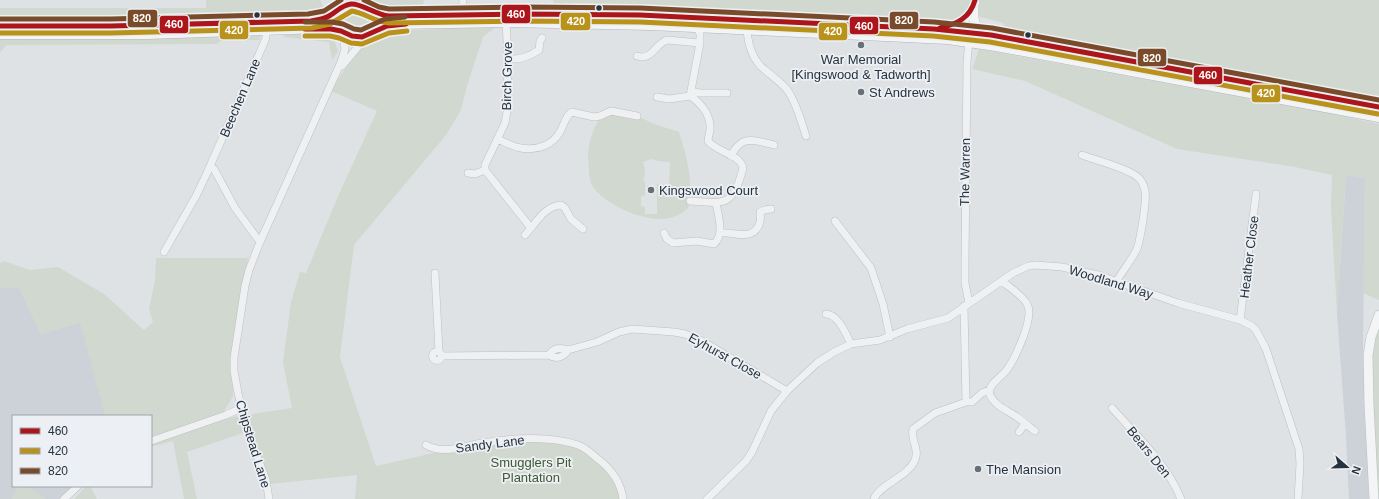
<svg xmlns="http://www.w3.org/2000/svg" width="1379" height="499" font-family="Arial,sans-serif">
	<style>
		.built { fill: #ccd2d7 }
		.green { fill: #d1d8cf; fill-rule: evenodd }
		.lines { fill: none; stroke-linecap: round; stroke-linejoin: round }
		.stream { stroke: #adc2d0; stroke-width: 1.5 }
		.minor-casing { stroke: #bdc0c2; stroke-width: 8 }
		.major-casing { stroke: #bbbfc2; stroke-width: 10 }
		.highway-casing { stroke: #b1b5b9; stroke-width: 11 }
		.minor { stroke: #eef0f1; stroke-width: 7 }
		.major { stroke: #f3f4f5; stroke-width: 9 }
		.highway { stroke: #f3f4f5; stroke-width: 10 }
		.bus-1-casing { stroke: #ecf0f4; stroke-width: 8 }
		.bus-2-casing { stroke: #ecf0f4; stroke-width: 8 }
		.bus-3-casing { stroke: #ecf0f4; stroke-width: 8 }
		.bus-1 { stroke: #ac151a; stroke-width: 5 }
		.bus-2 { stroke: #b8921b; stroke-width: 5 }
		.bus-3 { stroke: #7a4b2a; stroke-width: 5 }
		.bus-dot { fill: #26323d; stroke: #ecf0f4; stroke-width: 1.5 }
		.poi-dot { fill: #677077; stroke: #ecf0f4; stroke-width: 1.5 }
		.labels { text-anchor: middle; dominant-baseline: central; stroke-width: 3.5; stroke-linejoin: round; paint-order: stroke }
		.poi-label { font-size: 13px; fill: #26323d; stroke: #ecf0f4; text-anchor: start }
		.street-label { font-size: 13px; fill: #26323d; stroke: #ecf0f4 }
		.park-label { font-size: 13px; fill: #405833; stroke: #ecf0f4 }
		.line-badge { stroke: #ecf0f4; stroke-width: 1.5 }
		.badge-label { font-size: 11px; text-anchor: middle; font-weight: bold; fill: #fff }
	</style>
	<rect width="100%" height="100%" fill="#dfe2e4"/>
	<path class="built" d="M1351,122L1365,179L1363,345L1369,499H1349L1346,436L1337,314L1346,175Z
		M19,287L41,334L80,322L111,416H13V486H73L59,499H0V288Z"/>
	<path class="green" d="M206,0H320L327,14L283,17L46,20L0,19V8H206Z
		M363,0H424L422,11L383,12Z
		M553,0H974L973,8L959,18L937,25L802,18L555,9Z
		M975,0H1379V105L1006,32L1003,23L977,16Z
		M355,11C364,14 369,17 369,27L365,33L347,32L339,18L343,12Z
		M497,26L483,37L467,86L461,110L446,135L354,245L340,357L376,466L447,450L517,438L579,445L602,462L623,499H355L357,475L270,484L246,415L292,408L283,362L291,302L300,272L306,273L339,194L377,111L331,91C340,76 358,47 374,38C380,34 387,33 394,31Z
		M299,34L332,35L338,51L332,60L329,42L283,37L285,35Z
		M260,36V40L220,41L217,44L6,45L0,53V39Z
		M979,49L1319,111L1379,124V300L1363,293L1365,179L1346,175L1337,314L1331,208L1332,175L1295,167L1177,149L1025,81L972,69Z
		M605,113L637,116L654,124L679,132C685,152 691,170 690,191C690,196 691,202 689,206C687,210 683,212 680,214C657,229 607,207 593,187C588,180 589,165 588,157C588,142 594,123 605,113ZM651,159L658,161L670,162L669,185L657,184V214H645V207L641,206V196H645V182L643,180C646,175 645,167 643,162Z
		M156,258H248L234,334L235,335L233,396L223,413L204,426L236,416C243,421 244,425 243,433L187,452L197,499H184L173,441L151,447V416H105L80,323L41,334L19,287L0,288V263L4,261L30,270L58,267L104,294L144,330L153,322L149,309L155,281Z
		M1379,324V499H1374L1369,405L1374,338Z
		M18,486L33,489L46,499H11Z
		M86,486H90L97,499H74Z"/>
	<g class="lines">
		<path class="stream" d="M839,19L904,22"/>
		<defs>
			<path id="minor" d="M462,15L463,0
				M506,22L508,58L507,112L505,123L485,165V170L531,228C539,218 547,206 561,205L565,208L571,219L583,229
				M747,29C748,45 752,60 765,70C773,77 781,82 788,91C797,104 801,121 806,136
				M637,56C652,61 655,44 667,40L700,43
				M508,58C519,61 530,56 539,50L540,41L542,38
				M342,66L367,36
				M691,91L699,93H727
				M657,97L669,99L690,96
				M497,139C505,142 513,147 521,148C537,151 554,145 561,130C564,124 566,115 572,112L594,117L600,116L611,111L637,116
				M1082,155C1095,160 1127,168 1136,176C1141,179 1144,185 1145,191C1147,200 1140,243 1136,251C1130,262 1122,272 1116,282
				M731,156C733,152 735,148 739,145C747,136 764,143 774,145
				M210,166L214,169L235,208L260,242
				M468,173L475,174L485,170
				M690,201C726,204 733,206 743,168C741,155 715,151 708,141C708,136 711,131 710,125C709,113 700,102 690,96L700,43V34L697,27
				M835,221L871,268L883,304L890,337
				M664,233L667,239L673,243L697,241L714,244C725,235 718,215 716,203
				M720,233C734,231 754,243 760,222C761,219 760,215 760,212L764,210L771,209
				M525,235L531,228
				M164,252L196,196L207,173L264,43L266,38V29
				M435,273L439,352
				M1002,281C1009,287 1023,296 1027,304C1035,317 1015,359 1006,371C1000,378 991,382 989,392C993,406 1006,409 1017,417C1023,421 1029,427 1035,431
				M969,303L965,283V263L967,62L969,41
				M964,306L966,402
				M826,314C838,314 846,334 851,344
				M1240,320L1256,194
				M568,350C561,347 553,348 549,355C556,360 564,357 568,350L597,342L619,332L632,329L674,332L685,334L702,341L787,391
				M432.5 356a4.5 4.5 0 1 1 9 0a4.5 4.5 0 1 1-9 0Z
				M442,356L549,355
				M1112,408C1137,436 1167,464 1181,499
				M1019,432L1025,424
				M151,441L226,415L241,408
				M426,445C443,455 463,446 482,443C512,438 549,435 578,445C586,448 592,454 598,459C611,469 621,483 623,499
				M64,499L78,486
				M269,499L266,480L246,427L238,393L234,371V358L245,286L249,270L260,242L341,62L345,49L343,33
				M707,499L746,461L752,452L771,411L787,391L817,363L834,352L851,344L880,340L907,329L948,318L1013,273L1028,266L1036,265L1062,267L1098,275L1178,303L1240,320L1252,326L1256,330L1266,349L1299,449L1300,464L1298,499
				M874,499C880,484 908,477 915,460C920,449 910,439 913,429L935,413L966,402H972L982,393L989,390"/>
			<path id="major" d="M974,7C973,20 974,29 987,34
				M941,28C959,25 969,20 975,2
				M1374,499L1369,405L1368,355L1371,337L1379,315"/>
			<path id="highway" d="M368,10L384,15L392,16L522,14L640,15L878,26L934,29L991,35L1379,107
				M0,26H111L306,21C313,21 320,20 327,18C341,11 351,0 368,10C372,13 374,19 374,24C371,50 321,34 342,7
				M371,32L387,26L396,24L506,22L651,25L948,39L996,46L1379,117
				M0,34H147L322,28L341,31"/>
		</defs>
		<use href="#minor" class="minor-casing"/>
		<use href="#major" class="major-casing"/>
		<use href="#highway" class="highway-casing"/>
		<use href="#minor" class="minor"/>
		<use href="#major" class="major"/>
		<use href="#highway" class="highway"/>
		<defs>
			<path id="bus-1" d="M0,26H111L311,21C317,20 324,19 329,16C336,12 342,5 351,4C361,3 376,15 389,16L522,14L640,15L934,29L991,35L1379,107
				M940,28C957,24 970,18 975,0
				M305,29H331L341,31L352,36L362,37L387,26L406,24"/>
			<path id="bus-2" d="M0,33H111L312,28L330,24L352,11C365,13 374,22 389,23L522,21L640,22L933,36L990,42L1378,114
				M305,36H330L339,38L351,43L362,44L389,33L407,31"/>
			<path id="bus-3" d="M364,0L379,7L389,9L522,7L640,8L934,22L992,28L1379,100
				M0,19H111L308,14L324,11L341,0
				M305,22H332L343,24L354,29L361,30L385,19L405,17"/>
		</defs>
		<use href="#bus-1" class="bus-1-casing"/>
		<use href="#bus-2" class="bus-2-casing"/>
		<use href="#bus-3" class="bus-3-casing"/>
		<use href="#bus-1" class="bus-1"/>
		<use href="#bus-2" class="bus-2"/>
		<use href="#bus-3" class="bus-3"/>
	</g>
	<g class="bus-dot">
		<circle cx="599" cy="8" r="3.5"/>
		<circle cx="257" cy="15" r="3.5"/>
		<circle cx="1028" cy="35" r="3.5"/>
	</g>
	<g class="poi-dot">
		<circle cx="861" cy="45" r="4"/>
		<circle cx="861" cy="92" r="4"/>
		<circle cx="651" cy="190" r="4"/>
		<circle cx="978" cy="469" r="4"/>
	</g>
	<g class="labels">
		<g class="poi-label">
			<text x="861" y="59" text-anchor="middle">War Memorial<tspan x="861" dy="15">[Kingswood &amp; Tadworth]</tspan></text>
			<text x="869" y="92">St Andrews</text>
			<text x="659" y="190">Kingswood Court</text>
			<text x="986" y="469">The Mansion</text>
		</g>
		<g class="street-label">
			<text transform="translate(507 76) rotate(-89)">Birch Grove</text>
			<text transform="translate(240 98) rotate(-67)">Beechen Lane</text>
			<text transform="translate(965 172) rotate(-89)">The Warren</text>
			<text transform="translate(1249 257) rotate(-83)">Heather Close</text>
			<text transform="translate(1111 282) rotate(17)">Woodland Way</text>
			<text transform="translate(725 356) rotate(29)">Eyhurst Close</text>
			<text transform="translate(253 444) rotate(73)">Chipstead Lane</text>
			<text transform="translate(490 444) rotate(-7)">Sandy Lane</text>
			<text transform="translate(1149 452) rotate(51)">Bears Den</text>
		</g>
		<g class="park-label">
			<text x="531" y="462">Smugglers Pit<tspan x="531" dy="15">Plantation</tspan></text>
		</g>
	</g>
	<g class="line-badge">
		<rect x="501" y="4" width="30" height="20" rx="4" fill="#ac151a"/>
		<rect x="127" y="9" width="31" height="19" rx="4" fill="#7a4b2a"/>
		<rect x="889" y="11" width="30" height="19" rx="4" fill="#7a4b2a"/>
		<rect x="560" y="12" width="31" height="19" rx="4" fill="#b8921b"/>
		<rect x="159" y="15" width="30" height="19" rx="4" fill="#ac151a"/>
		<rect x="849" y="16" width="30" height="19" rx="4" fill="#ac151a"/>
		<rect x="219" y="20" width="30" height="20" rx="4" fill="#b8921b"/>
		<rect x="818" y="22" width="30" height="19" rx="4" fill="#b8921b"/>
		<rect x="1137" y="48" width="30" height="19" rx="4" fill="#7a4b2a"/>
		<rect x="1193" y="66" width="30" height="19" rx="4" fill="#ac151a"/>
		<rect x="1251" y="84" width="30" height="19" rx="4" fill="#b8921b"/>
	</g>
	<g class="badge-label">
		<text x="516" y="18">460</text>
		<text x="142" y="22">820</text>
		<text x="904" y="24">820</text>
		<text x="576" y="25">420</text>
		<text x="174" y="28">460</text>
		<text x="864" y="30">460</text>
		<text x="234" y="34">420</text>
		<text x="833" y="35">420</text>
		<text x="1152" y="62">820</text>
		<text x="1208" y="79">460</text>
		<text x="1266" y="97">420</text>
	</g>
	<rect x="12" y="415" width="140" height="72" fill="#ecf0f4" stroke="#9da4ab"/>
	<rect x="20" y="428" width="20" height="6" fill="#ac151a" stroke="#9da4ab"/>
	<text x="48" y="435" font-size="12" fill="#26323d">460</text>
	<rect x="20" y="448" width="20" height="6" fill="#b8921b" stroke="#9da4ab"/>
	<text x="48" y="455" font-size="12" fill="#26323d">420</text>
	<rect x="20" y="468" width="20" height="6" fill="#7a4b2a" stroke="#9da4ab"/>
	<text x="48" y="475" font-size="12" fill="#26323d">820</text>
	<g transform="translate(1347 467) rotate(110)" stroke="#ecf0f4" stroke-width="3" paint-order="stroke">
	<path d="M0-3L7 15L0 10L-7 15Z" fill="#26323d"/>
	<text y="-6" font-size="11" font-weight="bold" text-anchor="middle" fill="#26323d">N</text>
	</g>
</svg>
